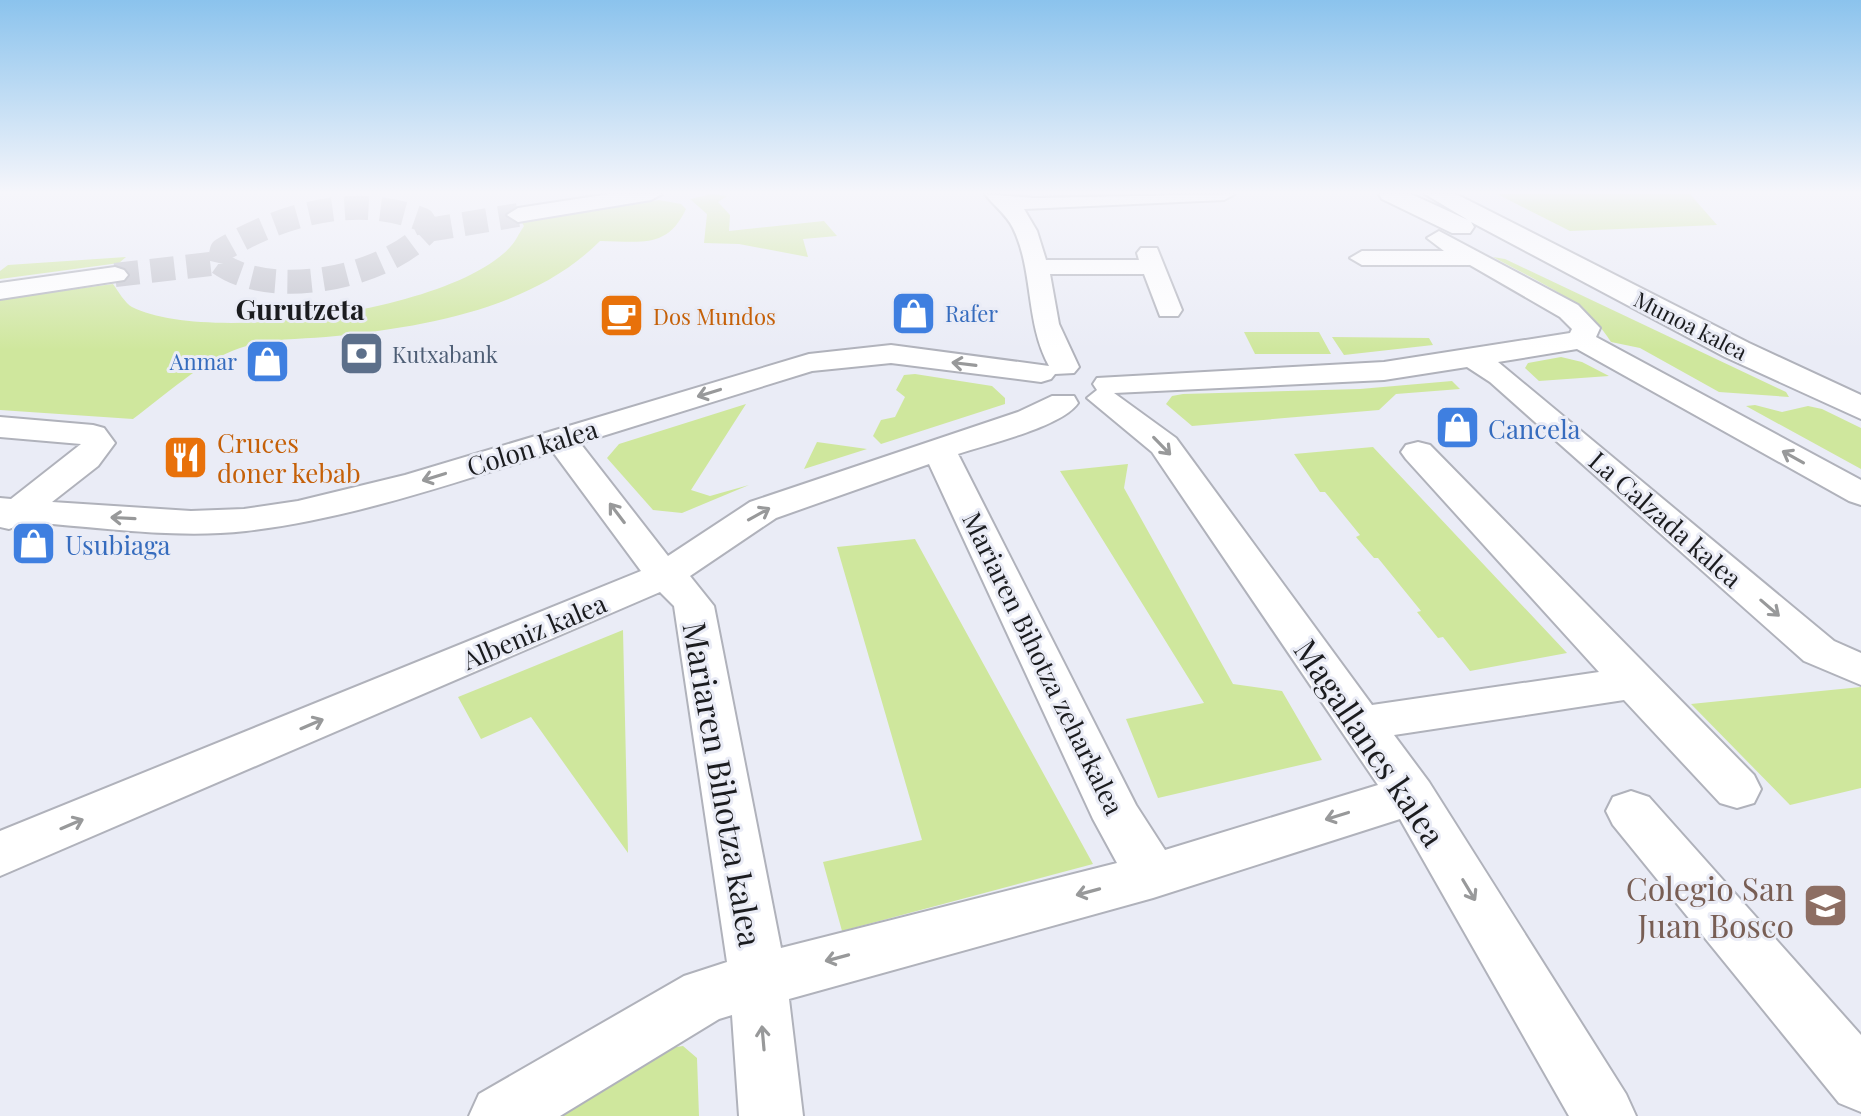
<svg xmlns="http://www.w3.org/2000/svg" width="1861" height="1116" font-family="'Playfair Display',serif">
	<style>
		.green { fill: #cfe79d }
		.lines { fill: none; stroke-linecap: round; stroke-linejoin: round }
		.minor-tunnel { stroke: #c1c2cb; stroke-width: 24; stroke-dasharray: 24 12; stroke-linecap: butt }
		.minor-casing { stroke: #b0b2bb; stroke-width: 4 }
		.primary-casing { stroke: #b0b2bb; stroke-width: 4 }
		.minor { fill: #fff; fill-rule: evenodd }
		.primary { fill: #fff; fill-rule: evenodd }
		.oneway { stroke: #98999a }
		.labels { text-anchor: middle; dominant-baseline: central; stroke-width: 6; stroke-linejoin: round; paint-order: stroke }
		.far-shop-label { font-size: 22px; fill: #366cbe; stroke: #eaecf6; text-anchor: start }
		.far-food-label { font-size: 22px; fill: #c56008; stroke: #eaecf6; text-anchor: start }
		.far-street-label { font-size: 22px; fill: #1b1c1f; stroke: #eaecf6 }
		.far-service-label { font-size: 22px; fill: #4e5e75; stroke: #eaecf6; text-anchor: start }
		.shop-label { font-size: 26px; fill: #366cbe; stroke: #eaecf6; text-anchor: start }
		.food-label { font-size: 26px; fill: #c56008; stroke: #eaecf6; text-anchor: start }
		.street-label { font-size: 26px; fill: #1b1c1f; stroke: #eaecf6 }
		.far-district-label { font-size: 28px; font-weight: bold; fill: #1b1c1f; stroke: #eaecf6 }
		.near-street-label { font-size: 32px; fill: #1b1c1f; stroke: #eaecf6 }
		.near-education-label { font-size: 32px; fill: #785e54; stroke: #eaecf6; text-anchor: end }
	</style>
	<rect width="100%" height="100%" fill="#eaecf6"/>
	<path class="green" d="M712,194L727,196L718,202L730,215L729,231L824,221L837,236L803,239L808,257L739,244L704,243L707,214L690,199Z
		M1497,194H1690L1717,225L1570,231Z
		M659,200L681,204L686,209C667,250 639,241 600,241C533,308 428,326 336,336C304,340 271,337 240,348C200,362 167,394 133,419L0,410V299L113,284C118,291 125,303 132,307C207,345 455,311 511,246C516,241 519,233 524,226L521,221Z
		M126,257L119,263L0,279V271L8,265Z
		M1493,257L1505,259L1786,392L1789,397L1719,392L1640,348L1611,342C1586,300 1536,281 1493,257Z
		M1244,332H1319L1331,354H1255Z
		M1332,337L1429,338L1433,345L1344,355Z
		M1561,357L1582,362L1609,376L1539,381L1525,368L1528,363Z
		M915,374L992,386L1005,398V404L881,444L873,436L881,420L895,417L905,397L896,390L904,375Z
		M1452,381L1460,389L1396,394L1379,410L1192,426L1166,404L1172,396L1183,394L1360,389Z
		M746,404L691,490L710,496L749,485L682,513L653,510L607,458L619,444Z
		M1755,405L1782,412L1808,406L1822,409L1861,428V469L1746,406Z
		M817,442L867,449L804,469Z
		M1373,447L1567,653L1470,671L1443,637L1438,638L1417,612L1421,611L1378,558H1374L1356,537L1360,535L1325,492H1320L1294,454Z
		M1128,464L1124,488L1233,684L1282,691L1322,760L1158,798L1126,719L1204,703L1060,471Z
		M915,539L1093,864L842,931L823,862L922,840L837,547Z
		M623,630L628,853L531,717L481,739L458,697Z
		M1861,687V788L1790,805L1691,704Z
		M683,1046L697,1058L699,1116H550L656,1050Z"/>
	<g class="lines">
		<path class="minor-tunnel" d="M428,230L518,215
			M219,263L222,250C282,214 356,193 423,220L428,230
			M219,263C272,301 387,277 428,230
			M115,275L219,263"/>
		<defs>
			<path id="minor" d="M609,194H662L651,200L518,222L507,215L518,208Z
				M985,194L1034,198L1235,194L1224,200L1024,209L1037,231L1046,260H1139L1137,253L1141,248H1157L1182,310L1178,316H1160L1144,274H1050L1059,324L1079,367L1074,373L1055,374L1051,379L1041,382L891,363L812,371L580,443L668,556L750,502L1018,412L1052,396H1074L1078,403C1062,427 987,444 958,454L1136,805L1165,850L1378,785L1152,452L1087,398L1097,390L1093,384L1097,378L1384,362L1570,333L1572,329L1560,317L1470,265H1362L1350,258L1362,251H1444L1427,238L1439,231L1578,305L1600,328L1596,337L1861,480V505L1849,501L1577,349L1498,362L1834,641L1861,653V685L1804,661L1490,382L1467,367L1384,380L1114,393L1176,438L1372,705L1599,672L1406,459L1401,452L1406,445L1418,442L1430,445L1754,775L1761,789L1754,803L1737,808L1720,803L1624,700L1394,735L1429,782L1626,1094L1636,1116H1569L1400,819L1153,898L789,999L803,1116H739L732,1015L719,1019L560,1116H469L479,1094L684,976L727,962L674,606L660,592L0,876V831L641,571L553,452C453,483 350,519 246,531C174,539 99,527 27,522L9,529L0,527V498L11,499L81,444L0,437V417L93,425L104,428L115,443L98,466L52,502L191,511L244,509L298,501L405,475L809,354L891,345L1049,366C1025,322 1034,271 1013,228C1006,214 994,206 985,194ZM929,464L1093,819L1117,863L781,948L714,606L690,576L776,518Z
				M115,267L124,270L128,275L124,280L0,299V283Z
				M1631,791L1649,797L1861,1035V1112L1839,1103L1613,825L1606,811L1613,797Z"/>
			<path id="primary" d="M1379,194H1411L1468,220L1425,194H1456L1749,343L1861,395V419L1725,357L1471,222L1474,227L1470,233H1452L1382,199Z"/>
		</defs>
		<use href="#minor" class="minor-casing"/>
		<use href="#primary" class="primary-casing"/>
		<use href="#minor" class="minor"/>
		<use href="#primary" class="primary"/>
	</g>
	<defs><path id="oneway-shaft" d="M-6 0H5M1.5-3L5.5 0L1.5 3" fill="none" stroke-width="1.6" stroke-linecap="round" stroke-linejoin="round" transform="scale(2)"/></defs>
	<g class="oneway">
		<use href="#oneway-shaft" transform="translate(964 364) rotate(-173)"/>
		<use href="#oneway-shaft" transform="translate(709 393) rotate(163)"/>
		<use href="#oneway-shaft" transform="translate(1162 446) rotate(46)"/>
		<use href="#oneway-shaft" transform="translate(1793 457) rotate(-151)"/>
		<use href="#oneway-shaft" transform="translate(434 477) rotate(163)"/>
		<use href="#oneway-shaft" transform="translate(617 513) rotate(-127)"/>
		<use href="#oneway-shaft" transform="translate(759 514) rotate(-29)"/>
		<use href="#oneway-shaft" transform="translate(123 518) rotate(-177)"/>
		<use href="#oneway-shaft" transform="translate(1770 608) rotate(41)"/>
		<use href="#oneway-shaft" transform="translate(312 724) rotate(-23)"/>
		<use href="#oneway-shaft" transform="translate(1337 816) rotate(163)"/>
		<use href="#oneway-shaft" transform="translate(72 824) rotate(-23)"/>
		<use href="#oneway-shaft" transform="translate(1469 890) rotate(59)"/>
		<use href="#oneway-shaft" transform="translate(1088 892) rotate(165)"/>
		<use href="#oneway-shaft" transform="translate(837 958) rotate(165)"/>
		<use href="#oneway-shaft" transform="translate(763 1038) rotate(-95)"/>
	</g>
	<linearGradient id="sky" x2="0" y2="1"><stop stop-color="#8bc3ed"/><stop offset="0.55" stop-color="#f6f6fb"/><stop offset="1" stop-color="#f6f6fb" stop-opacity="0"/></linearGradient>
	<rect width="1861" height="350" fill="url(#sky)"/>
	<defs>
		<symbol id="shop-square" viewBox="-11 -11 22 22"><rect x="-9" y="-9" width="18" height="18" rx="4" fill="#3f7fe0" stroke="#eaecf6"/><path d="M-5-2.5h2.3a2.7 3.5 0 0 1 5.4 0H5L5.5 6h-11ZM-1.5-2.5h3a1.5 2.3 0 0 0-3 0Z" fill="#fff"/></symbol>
		<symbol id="cafe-square" viewBox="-11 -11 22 22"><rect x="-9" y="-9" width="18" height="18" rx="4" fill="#e8710a" stroke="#eaecf6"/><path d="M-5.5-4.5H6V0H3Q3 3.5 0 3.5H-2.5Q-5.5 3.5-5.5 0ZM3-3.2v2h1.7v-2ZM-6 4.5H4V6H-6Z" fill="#fff"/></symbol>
		<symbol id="bank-square" viewBox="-11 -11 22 22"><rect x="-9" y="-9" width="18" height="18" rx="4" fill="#5c6f8a" stroke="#eaecf6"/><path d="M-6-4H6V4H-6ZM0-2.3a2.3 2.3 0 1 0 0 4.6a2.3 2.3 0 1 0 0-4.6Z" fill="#fff"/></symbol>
		<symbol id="restaurant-square" viewBox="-11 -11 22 22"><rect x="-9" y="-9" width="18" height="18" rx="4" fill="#e8710a" stroke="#eaecf6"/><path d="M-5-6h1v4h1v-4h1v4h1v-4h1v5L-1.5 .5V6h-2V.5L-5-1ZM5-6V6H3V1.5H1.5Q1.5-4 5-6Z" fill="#fff"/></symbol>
		<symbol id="school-square" viewBox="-11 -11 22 22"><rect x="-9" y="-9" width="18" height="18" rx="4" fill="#8d6e63" stroke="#eaecf6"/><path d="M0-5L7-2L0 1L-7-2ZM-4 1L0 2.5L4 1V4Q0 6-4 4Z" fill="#fff"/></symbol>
	</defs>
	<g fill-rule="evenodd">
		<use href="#shop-square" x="888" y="288" width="51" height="51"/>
		<use href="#cafe-square" x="596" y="290" width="51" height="51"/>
		<use href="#bank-square" x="336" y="328" width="51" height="51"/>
		<use href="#shop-square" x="242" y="336" width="51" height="51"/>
		<use href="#shop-square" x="1432" y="402" width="51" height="51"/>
		<use href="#restaurant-square" x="160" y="432" width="51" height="51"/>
		<use href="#shop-square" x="8" y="518" width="51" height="51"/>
		<use href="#school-square" x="1800" y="880" width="51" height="51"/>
	</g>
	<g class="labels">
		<g class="far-shop-label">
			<text x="945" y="313">Rafer</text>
			<text x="237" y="361" text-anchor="end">Anmar</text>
		</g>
		<g class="far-food-label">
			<text x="653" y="316">Dos Mundos</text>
		</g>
		<g class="far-street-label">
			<text transform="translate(1691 325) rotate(27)">Munoa kalea</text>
		</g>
		<g class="far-service-label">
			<text x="392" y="354">Kutxabank</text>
		</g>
		<g class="shop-label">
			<text x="1488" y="428">Cancela</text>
			<text x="65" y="544">Usubiaga</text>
		</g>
		<g class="food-label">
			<text x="217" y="442">Cruces<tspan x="217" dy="30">doner kebab</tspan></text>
		</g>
		<g class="street-label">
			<text transform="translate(532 447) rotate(-17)">Colon kalea</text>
			<text transform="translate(1666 519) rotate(41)">La Calzada kalea</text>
			<text transform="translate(534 631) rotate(-23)">Albeniz kalea</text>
			<text transform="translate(1044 663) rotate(64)">Mariaren Bihotza zeharkalea</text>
		</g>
		<g class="far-district-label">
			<text x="300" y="308">Gurutzeta</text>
		</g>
		<g class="near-street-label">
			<text transform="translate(1371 742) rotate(56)">Magallanes kalea</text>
			<text transform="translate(724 784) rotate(80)">Mariaren Bihotza kalea</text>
		</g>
		<g class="near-education-label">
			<text x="1794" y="887">Colegio San<tspan x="1794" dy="37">Juan Bosco</tspan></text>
		</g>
	</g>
</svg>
